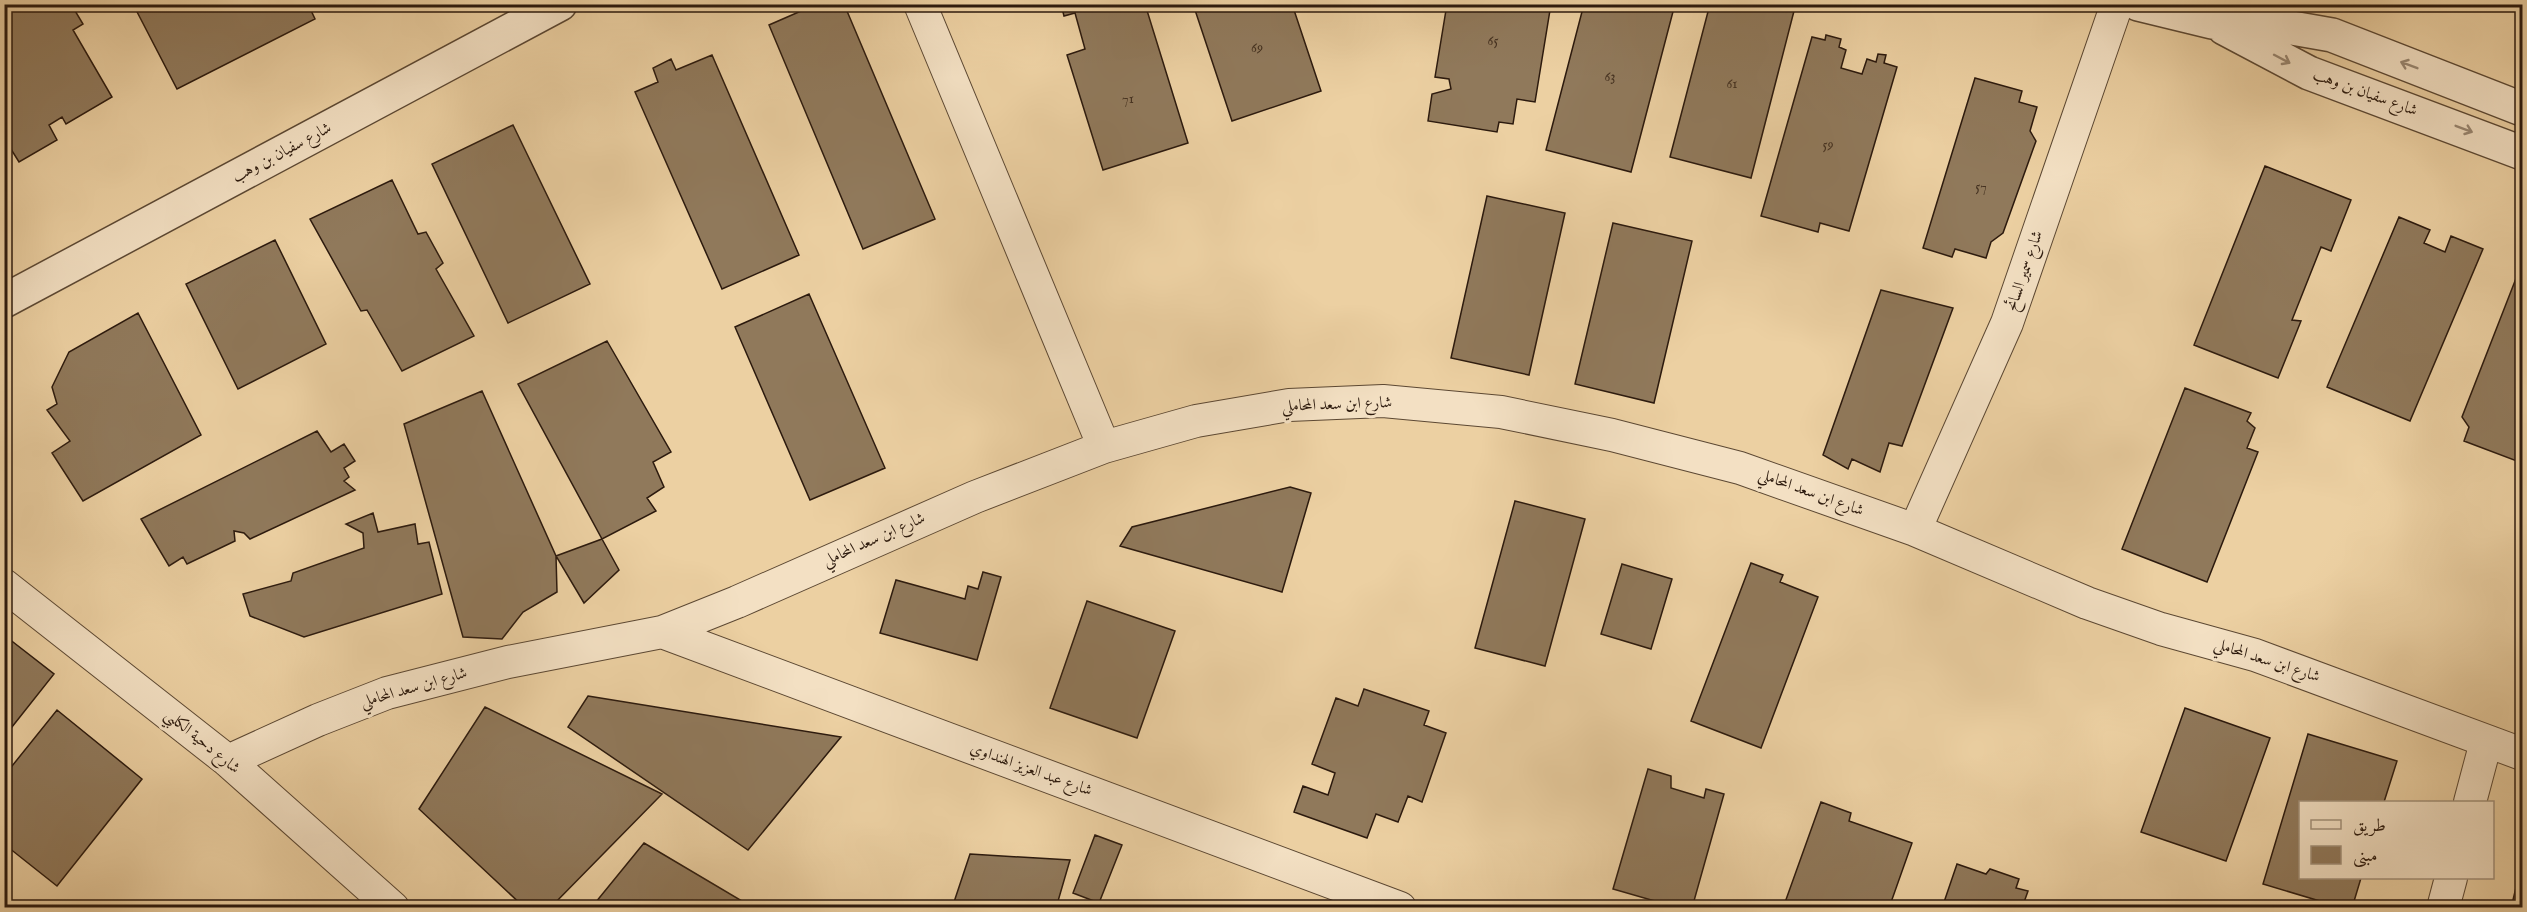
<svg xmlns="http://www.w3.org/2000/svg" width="2527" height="912" font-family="'IM FELL English',Amiri,serif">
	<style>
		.building { fill: #90795b; stroke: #2c1a0e; stroke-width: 1.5 }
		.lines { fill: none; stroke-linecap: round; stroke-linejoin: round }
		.minor-casing { stroke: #5c4833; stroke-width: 34 }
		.tertiary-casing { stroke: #5c4833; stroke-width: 36 }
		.minor { stroke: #f3e0c3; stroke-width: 32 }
		.tertiary { stroke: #f3e0c3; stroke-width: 33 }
		.oneway { stroke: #998772 }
		.labels { text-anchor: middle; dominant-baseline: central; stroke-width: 6; stroke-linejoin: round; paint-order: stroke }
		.number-label { font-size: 14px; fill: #453221 }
		.street-label { font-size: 16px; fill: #2c1a0e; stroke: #f3e0c3 }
	</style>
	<rect width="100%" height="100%" fill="#ecd0a2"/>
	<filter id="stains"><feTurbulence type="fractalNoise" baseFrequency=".00333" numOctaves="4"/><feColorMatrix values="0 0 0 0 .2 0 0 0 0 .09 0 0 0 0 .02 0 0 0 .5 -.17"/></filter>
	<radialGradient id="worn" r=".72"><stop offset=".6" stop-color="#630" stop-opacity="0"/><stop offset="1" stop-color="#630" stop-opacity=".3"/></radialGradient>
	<path class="building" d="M4,4H45L48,10L57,4H71L83,24L73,30L112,97L66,124L62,117L49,125L57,140L19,162L4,138Z
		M308,4L315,19L177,89L134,6Z
		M817,4H844L935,219L863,249L769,25Z
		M1061,4H1145L1188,143L1103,170L1067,55L1085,49L1075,13L1064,16Z
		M1193,4H1292L1321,91L1232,121Z
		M1447,4H1551L1535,102L1517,99L1513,124L1499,122L1497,132L1428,121L1432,94L1451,89L1449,79L1435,77Z
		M1584,4H1675L1631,172L1546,150Z
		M1710,4H1767L1794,11L1751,178L1670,157Z
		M1826,35L1841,39L1839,47L1846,50L1841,68L1862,74L1867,59L1876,62L1878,54L1886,55L1884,63L1897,67L1849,231L1820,223L1818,232L1761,216L1812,37L1825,40Z
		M712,55L799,255L722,289L635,92L658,82L653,68L671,59L676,70Z
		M1975,78L2022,91L2019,102L2037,107L2030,131L2036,141L2003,233L1991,242L1986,258L1955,249L1952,257L1923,248Z
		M513,125L590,284L508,323L432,164Z
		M2265,166L2351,200L2331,251L2321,247L2292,320L2301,321L2278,378L2194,345Z
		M392,180L418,234L426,232L443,263L436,269L474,336L402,371L367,310L361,311L310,219Z
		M1487,196L1565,213L1529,375L1451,358Z
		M2399,217L2430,230L2424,243L2445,252L2451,236L2483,249L2410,421L2327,387Z
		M1613,223L1692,241L1654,403L1575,384Z
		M275,240L326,344L238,389L186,284Z
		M2522,263V463L2464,441L2469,427L2462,417Z
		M1881,290L1953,308L1902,446L1889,443L1880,472L1852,459L1848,469L1823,455Z
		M809,294L885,468L810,500L735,327Z
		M138,313L201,435L83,501L52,453L70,441L47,410L57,404L52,387L69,352Z
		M607,341L671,452L653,462L664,487L647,498L656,511L602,539L518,384Z
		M2185,388L2251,413L2247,421L2255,428L2247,448L2258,452L2207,582L2122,549Z
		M482,391L556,556L557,592L523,612L502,639L463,637L404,424Z
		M317,431L331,452L344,444L355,461L344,468L349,477L344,481L355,490L250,539L244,533L234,531L235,541L187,564L183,557L169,566L141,519Z
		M1290,487L1311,493L1282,592L1120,546L1132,527Z
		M1515,501L1585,519L1545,666L1475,648Z
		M373,513L378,532L415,524L418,544L429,542L442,594L304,637L250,616L243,594L291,581L293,573L364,548L363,533L346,524Z
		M602,539L619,570L584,603L556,556Z
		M1751,563L1783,575L1780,582L1818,597L1761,748L1691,721Z
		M1622,564L1672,579L1651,649L1601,634Z
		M983,572L1001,577L977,660L880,633L896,580L965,599L968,586L978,589Z
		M1087,601L1175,631L1137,738L1050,708Z
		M4,635L54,674L4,737Z
		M1364,689L1429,711L1424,725L1446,733L1422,802L1408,796L1398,822L1376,814L1367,838L1294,812L1303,786L1328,795L1335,773L1312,764L1336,698L1358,706Z
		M588,696L841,737L748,850L568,727Z
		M485,707L662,794L550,908H525L419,809Z
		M2185,708L2270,738L2226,861L2141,832Z
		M57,710L142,779L57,886L4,844V776Z
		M2308,734L2397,761L2384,802H2300V878H2361L2352,908H2343L2263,884Z
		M1648,769L1671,776V788L1704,798L1706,789L1724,794L1692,908H1679L1613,889Z
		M1821,802L1851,813L1849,821L1912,843L1889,908H1783Z
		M1095,835L1122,845L1099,903L1073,893Z
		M644,843L742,901L738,908H591Z
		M970,854L1070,860L1056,908H952Z
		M2522,863V908H2511Z
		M1957,864L1986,874L1990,869L2019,879L2016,888L2028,891L2022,908H1942Z"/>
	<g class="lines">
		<defs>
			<path id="minor" d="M920,4L1104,447
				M1915,530L2007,323L2117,4
				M4,585L228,761L393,908
				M662,632L1400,908
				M228,761L318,720L387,693L508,662L662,632L737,602L975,497L1104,447L1196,421L1289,405L1383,401L1501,412L1612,435L1740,468L1915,530L2087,603L2161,629L2255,655L2522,754
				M2470,802L2486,742
				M2443,908L2451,878"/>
			<path id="tertiary" d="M2138,4L2212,22L2292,28L2332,35L2522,109
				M2224,28L2309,73L2522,153
				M4,301L560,4"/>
		</defs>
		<use href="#minor" class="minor-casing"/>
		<use href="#tertiary" class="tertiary-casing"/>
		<use href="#minor" class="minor"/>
		<use href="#tertiary" class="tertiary"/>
	</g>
	<defs><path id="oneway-shaft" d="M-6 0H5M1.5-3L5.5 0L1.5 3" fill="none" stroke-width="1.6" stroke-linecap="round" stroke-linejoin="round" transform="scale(1.5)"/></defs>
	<g class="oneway">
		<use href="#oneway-shaft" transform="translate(2282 59) rotate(28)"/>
		<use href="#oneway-shaft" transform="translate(2409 65) rotate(-159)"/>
		<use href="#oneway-shaft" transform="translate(2464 129) rotate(21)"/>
	</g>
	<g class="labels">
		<g class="number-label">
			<text x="1493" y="41">65</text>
			<text x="1257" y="48">69</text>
			<text x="1610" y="77">63</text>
			<text x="1732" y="84">61</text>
			<text x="1128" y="99">71</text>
			<text x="1828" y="145">59</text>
			<text x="1981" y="187">57</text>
		</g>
		<g class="street-label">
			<text transform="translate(2365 93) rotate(20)">شارع سفيان بن وهب</text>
			<text transform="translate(282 153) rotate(-28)">شارع سفيان بن وهب</text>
			<text transform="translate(2025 271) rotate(-71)">شارع سمير السائح</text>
			<text transform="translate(1337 405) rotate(-2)">شارع ابن سعد المحاملي</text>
			<text transform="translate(1811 493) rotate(20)">شارع ابن سعد المحاملي</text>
			<text transform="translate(874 540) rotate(-24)">شارع ابن سعد المحاملي</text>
			<text transform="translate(2267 661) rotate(18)">شارع ابن سعد المحاملي</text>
			<text transform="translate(414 688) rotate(-16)">شارع ابن سعد المحاملي</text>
			<text transform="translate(202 742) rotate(39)">شارع دحية الكلبي</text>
			<text transform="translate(1031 770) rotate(20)">شارع عبد العزيز الهنداوي</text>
		</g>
	</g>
	<rect width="2527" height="912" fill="none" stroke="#ecd0a2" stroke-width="24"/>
	<rect x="6" y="6" width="2515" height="900" fill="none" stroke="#2c1a0e" stroke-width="3"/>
	<rect x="12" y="12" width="2503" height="888" fill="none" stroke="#2c1a0e" stroke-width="1.5"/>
	<rect x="2299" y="801" width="195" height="78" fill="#f3e0c3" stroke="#a3917b" stroke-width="1.5"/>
	<rect x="2311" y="820" width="30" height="9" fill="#f3e0c3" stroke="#a3917b" stroke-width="1.5"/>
	<text x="2353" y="831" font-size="18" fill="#2c1a0e">طريق</text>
	<rect x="2311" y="846" width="30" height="18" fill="#90795b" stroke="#a3917b" stroke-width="1.5"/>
	<text x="2353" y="861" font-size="18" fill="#2c1a0e">مبنى</text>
	<rect width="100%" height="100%" filter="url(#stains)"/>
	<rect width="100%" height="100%" fill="url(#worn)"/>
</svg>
